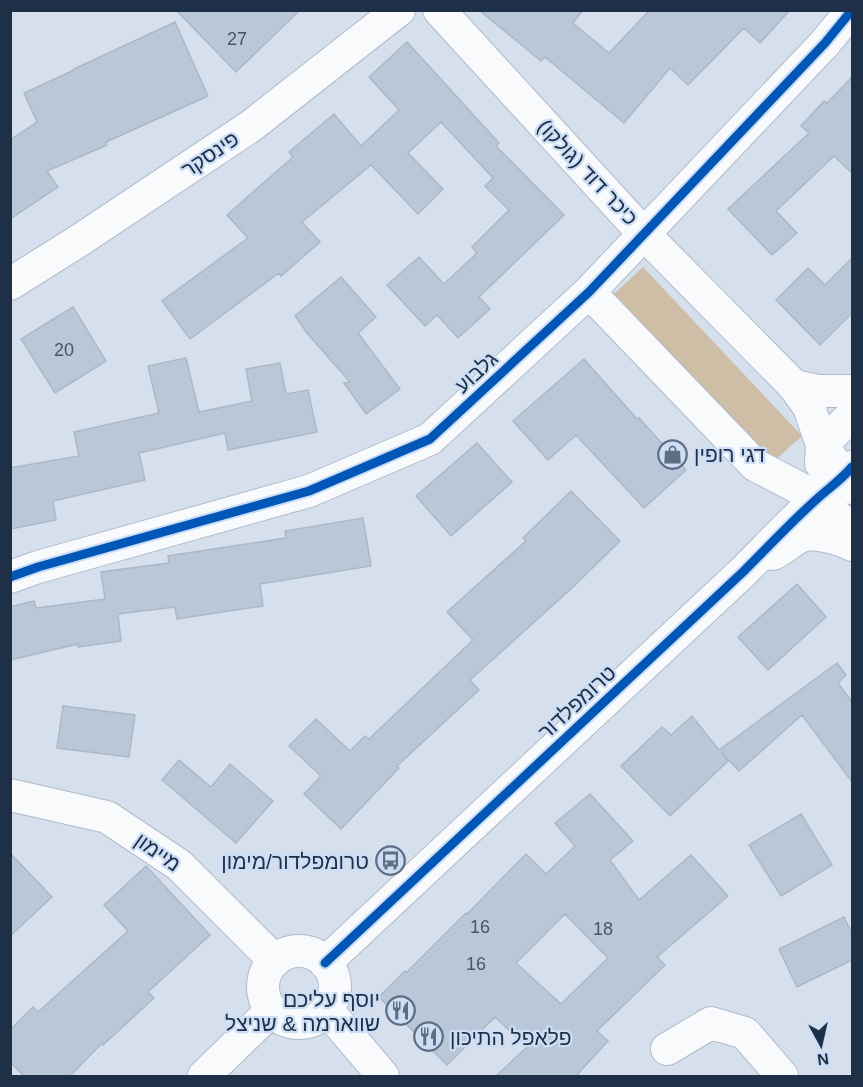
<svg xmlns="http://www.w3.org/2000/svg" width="863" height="1087" font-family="Helvetica,Heebo,sans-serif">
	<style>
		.green { fill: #cfbea6 }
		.building { fill: #bac7d8; stroke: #acb8c9; stroke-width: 1.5; fill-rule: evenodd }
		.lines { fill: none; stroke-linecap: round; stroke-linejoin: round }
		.minor-casing { stroke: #afbbcc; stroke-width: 34 }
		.minor { stroke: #f9fafc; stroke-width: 32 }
		.cycleway-casing { stroke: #ccdef6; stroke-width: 13 }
		.cycleway { stroke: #0057b8; stroke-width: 9 }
		.labels { text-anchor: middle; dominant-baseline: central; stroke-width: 4.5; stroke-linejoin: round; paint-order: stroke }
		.number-label { font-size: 18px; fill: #45566b }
		.street-label { font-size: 21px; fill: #1e3047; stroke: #ccdef6 }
		.poi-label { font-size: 21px; fill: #1e3047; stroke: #ccdef6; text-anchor: start }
	</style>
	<rect width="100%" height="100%" fill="#d6dfec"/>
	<path class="green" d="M643,267L802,436L772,463L614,294Z"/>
	<path class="building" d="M176,10H300L236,72Z
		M479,10H583L573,23L609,53L650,10H790L760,43L744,28L688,85L670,68L624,123L545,57L541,61Z
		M175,22L208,96L106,142L107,145L47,171L58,187L10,219V140L37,122L24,93L74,70V69Z
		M407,42L499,143L496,146L564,215L479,297L490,309L458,338L437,315L425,326L387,285L419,257L444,284L477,253L472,247L509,210L485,186L493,178L441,122L408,153L443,189L418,214L371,165L302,222L320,242L281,276L279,273L190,339L162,301L248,238L227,215L293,157L289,152L334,114L361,146L399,110L369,77Z
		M852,77V173L834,156L776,211L797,233L772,255L728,209L809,133L801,126L824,101L827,103Z
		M852,258V313L820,345L776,300L808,268L825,285Z
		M341,277L376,317L358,333L400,389L366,414L344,383L350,382L307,333L295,316Z
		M73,307L106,361L55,393L21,339Z
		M186,358L199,412L252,401L246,369L280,363L286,394L308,390L317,432L228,450L225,433L139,453L145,480L53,501L56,520L10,529V468L79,456L74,432L159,413L148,366Z
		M584,359L637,419L639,418L686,470L644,508L576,435L548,460L513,421Z
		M477,443L512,482L451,536L416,496Z
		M571,491L620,541L572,588L470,680L479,690L397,766L399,768L341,829L304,794L321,776L289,746L316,719L350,751L365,736L369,739L473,640L447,612L526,541L523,538Z
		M363,518L371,566L260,584L263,606L177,619L175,607L118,614L121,641L78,647V644L10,660V607L34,601L36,608L105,599L101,572L169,563L168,556L286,538L285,531Z
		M797,584L826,617L768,670L738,637Z
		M837,663L846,675L838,683L852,702V782L802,715L739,771L721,752L728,761L670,816L621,766L662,727L671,735L692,716L719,750Z
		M63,706L135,715L129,757L57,748Z
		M179,760L211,787L230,764L273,801L236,843L162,780Z
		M590,794L633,841L610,860L639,900L691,855L728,896L657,957L665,965L597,1031L608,1041L575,1077H495L527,1047L495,1017L447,1065L379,997L405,971L407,972L466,913L467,914L526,854L546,874L575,846L555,823ZM565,914L608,958L561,1004L516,963Z
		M801,814L832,865L781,896L749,845Z
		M10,853L52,897L10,936Z
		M146,866L210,935L148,992L154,998L103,1045L102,1043L69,1077H25L10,1062V1030L33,1007L38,1012L128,931L104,905Z
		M844,917L852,934V960L797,987L779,949Z"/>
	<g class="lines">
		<defs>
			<path id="minor" d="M439,10L644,234L794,386L809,407L822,445L852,488
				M10,284L80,240L251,126L399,10
				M589,292L755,465L818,498L836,515L852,533
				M794,386L818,391H852
				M821,464L822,445L852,415
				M773,554C783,549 792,540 802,536C813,531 841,539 852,545
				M10,577L38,567L309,491L430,439L589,292L825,43L852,10
				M10,795L107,817L179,865L275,961
				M263 987a36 36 0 1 1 72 0a36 36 0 1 1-72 0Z
				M325,963L744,571C768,547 792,521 818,498C829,488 842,479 852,467
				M327,1010L383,1076
				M667,1049L711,1023L745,1033L782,1076
				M204,1076L272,1010"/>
		</defs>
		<use href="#minor" class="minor-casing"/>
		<use href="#minor" class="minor"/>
		<defs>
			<path id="cycleway" d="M10,577L38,567L309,491L430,439L589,292L825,43L852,10
				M325,963L744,571C768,547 792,521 818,498C829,488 842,479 852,467"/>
		</defs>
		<use href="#cycleway" class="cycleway-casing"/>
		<use href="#cycleway" class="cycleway"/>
	</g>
	<defs>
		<symbol id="shop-ring" viewBox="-11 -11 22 22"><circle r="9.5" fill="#ccdef6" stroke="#5e6d81" stroke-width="1.5"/><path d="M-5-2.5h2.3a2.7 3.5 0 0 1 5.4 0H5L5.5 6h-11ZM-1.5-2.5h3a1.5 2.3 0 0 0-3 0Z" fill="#5e6d81"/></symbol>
		<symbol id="bus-ring" viewBox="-11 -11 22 22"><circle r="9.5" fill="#ccdef6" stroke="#5e6d81" stroke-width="1.5"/><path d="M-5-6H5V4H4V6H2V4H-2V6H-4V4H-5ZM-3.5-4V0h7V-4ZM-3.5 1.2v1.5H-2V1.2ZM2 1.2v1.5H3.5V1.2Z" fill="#5e6d81"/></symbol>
		<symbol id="restaurant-ring" viewBox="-11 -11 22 22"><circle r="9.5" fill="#ccdef6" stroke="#5e6d81" stroke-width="1.5"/><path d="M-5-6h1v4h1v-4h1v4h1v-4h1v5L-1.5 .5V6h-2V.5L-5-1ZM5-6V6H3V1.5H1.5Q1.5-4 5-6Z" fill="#5e6d81"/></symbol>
	</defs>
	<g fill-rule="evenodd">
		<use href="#shop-ring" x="656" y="438" width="33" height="33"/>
		<use href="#bus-ring" x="374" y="844" width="33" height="33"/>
		<use href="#restaurant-ring" x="384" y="994" width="33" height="33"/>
		<use href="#restaurant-ring" x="412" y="1020" width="33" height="33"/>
	</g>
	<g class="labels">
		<g class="number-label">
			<text x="237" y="39">27</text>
			<text x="64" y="350">20</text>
			<text x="480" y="927">16</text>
			<text x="603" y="929">18</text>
			<text x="476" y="964">16</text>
		</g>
		<g class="street-label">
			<text transform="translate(210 154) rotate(-34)">פינסקר</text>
			<text transform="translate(588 172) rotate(47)">כיכר דוד (גולקו)</text>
			<text transform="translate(476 372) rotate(-43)">גלבוע</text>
			<text transform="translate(577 702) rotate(-43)">טרומפלדור</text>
			<text transform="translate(158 852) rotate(35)">מיימון</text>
		</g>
		<g class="poi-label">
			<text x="694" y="454">דגי רופין</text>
			<text x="369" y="861" text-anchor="end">טרומפלדור/מימון</text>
			<text x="380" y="999" text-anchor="end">יוסף עליכם<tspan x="380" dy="24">שווארמה &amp; שניצל</tspan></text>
			<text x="450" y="1037">פלאפל התיכון</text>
		</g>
	</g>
	<rect width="863" height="1087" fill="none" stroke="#1e3047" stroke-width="24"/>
	<g transform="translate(821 1045) rotate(172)" stroke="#ccdef6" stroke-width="4.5" paint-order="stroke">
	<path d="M0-4.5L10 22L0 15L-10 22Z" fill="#1e3047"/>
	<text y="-9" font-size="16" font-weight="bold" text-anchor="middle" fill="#1e3047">N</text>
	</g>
</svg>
